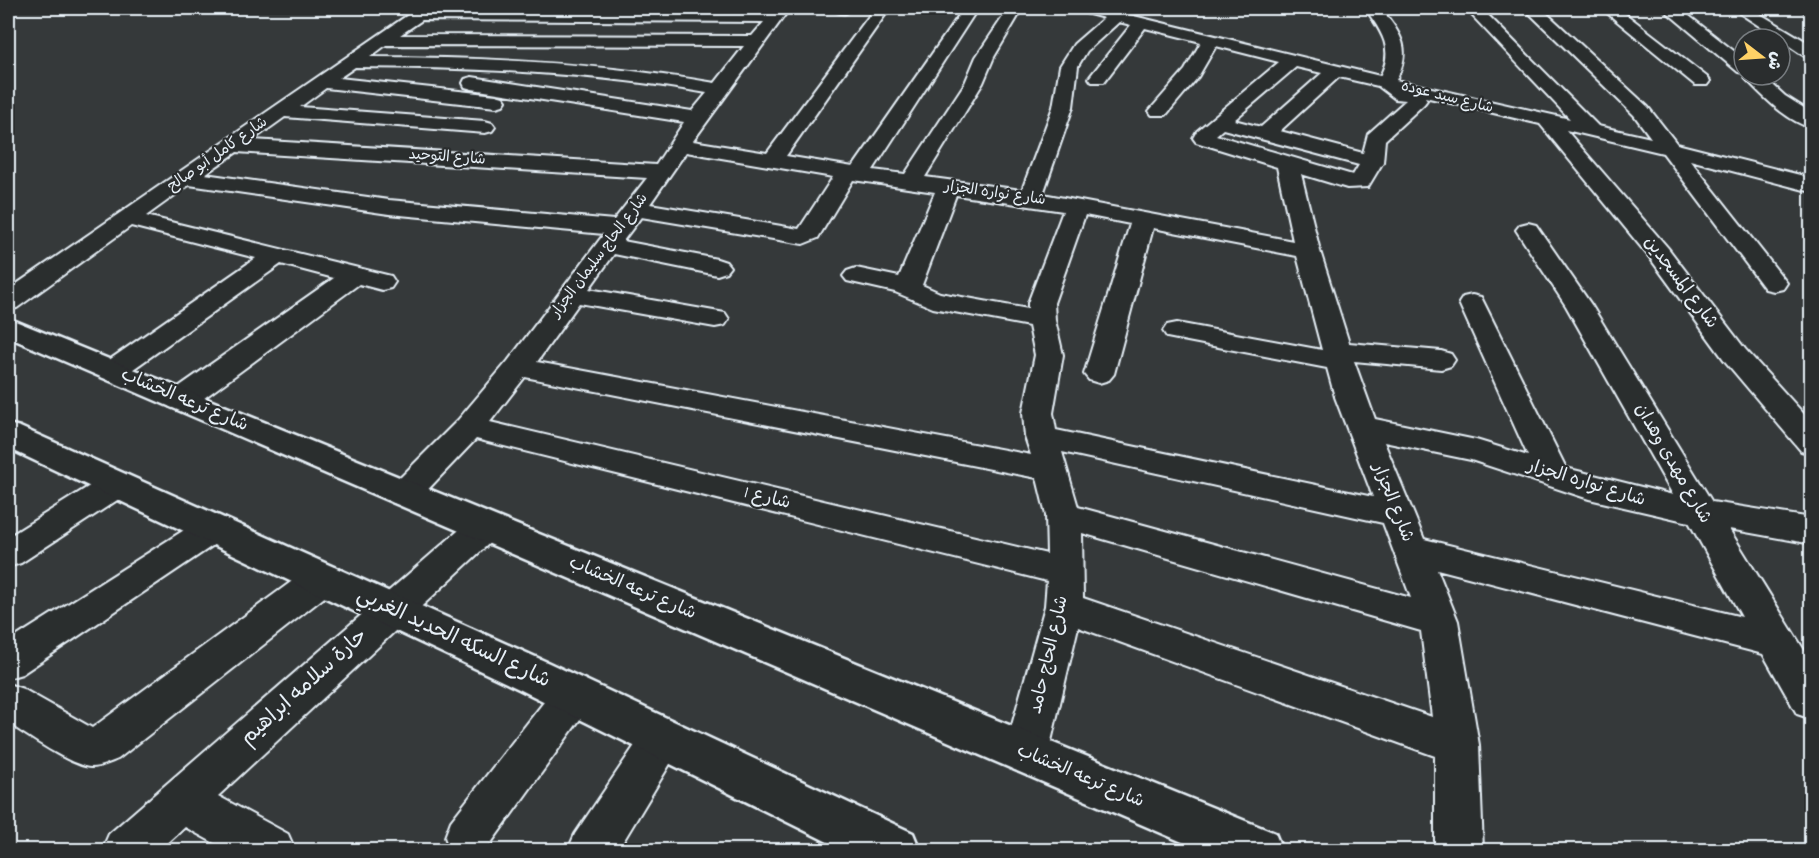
<svg xmlns="http://www.w3.org/2000/svg" width="1819" height="858" font-family="Dekko,'Playpen Sans Arabic',sans-serif">
	<style>
		.lines { fill: none; stroke-linecap: round; stroke-linejoin: round }
		.minor-casing { stroke: #e8f1f8; stroke-width: 4 }
		.tertiary-casing { stroke: #e8f1f8; stroke-width: 5 }
		.minor { fill: #2a2d2e; fill-rule: evenodd }
		.tertiary { fill: #2a2d2e; fill-rule: evenodd }
		.labels { text-anchor: middle; dominant-baseline: central; stroke-width: 4.5; stroke-linejoin: round; paint-order: stroke }
		.far-street-label { font-size: 15px; fill: #e8f1f8; stroke: #2a2d2e }
		.street-label { font-size: 18px; fill: #e8f1f8; stroke: #2a2d2e }
		.near-street-label { font-size: 21px; fill: #e8f1f8; stroke: #2a2d2e }
	</style>
	<rect width="100%" height="100%" fill="#35393a"/>
	<filter id="ink" filterUnits="userSpaceOnUse"><feTurbulence type="fractalNoise" baseFrequency=".0167" numOctaves="2"/><feDisplacementMap in="SourceGraphic" scale="12" xChannelSelector="R" yChannelSelector="G"/><feConvolveMatrix kernelMatrix="1 2 1 2 8 2 1 2 1" color-interpolation-filters="sRGB"/></filter>
	<g filter="url(#ink)">
		<g class="lines">
			<defs>
				<path id="minor" d="M418,8H435L434,10L771,12L775,8H790L693,141L767,153L875,8H890L786,156L853,167L964,8H978L873,170L905,174L965,83L976,57L1009,8H1023L994,57L983,83L925,177L1022,190L1053,107L1060,66L1074,44L1104,18L1078,11L1077,8H1101L1380,76C1395,49 1381,31 1365,8H1381C1400,34 1413,47 1396,80L1570,119L1465,8H1481L1598,126L1651,138L1634,115L1524,8H1541L1648,107L1677,144L1812,178V192L1690,160L1787,283L1783,289L1774,291L1765,289L1663,153L1566,130L1668,248L1745,349L1812,423V454L1801,451L1725,361L1650,258L1540,124L1425,97L1427,100L1424,104L1385,140L1383,162L1368,187L1347,188L1301,174L1320,251L1349,343L1441,351L1451,354L1455,360L1451,366L1441,369L1354,361L1375,419L1476,440L1528,456L1459,303L1463,297L1472,295L1481,297L1566,468L1673,495L1566,306L1516,230L1520,225L1528,223L1536,225L1592,306L1712,502L1812,518V544L1729,529L1812,663V719L1797,714L1763,654L1437,569L1458,621L1479,745L1483,850H1435V756L1078,627L1048,754L1041,768L1026,774L1011,768L1004,754L1045,606L1047,581L476,439L416,502L404,506L392,502L387,494L392,486L458,420L508,361L604,234L389,214L189,185L146,216L391,276L395,282L391,288L382,290L359,284L192,407L181,409L170,407L166,400L170,393L334,278L281,264L122,377L112,380L102,377L97,371L102,365L256,258L131,226L17,308L8,310V290ZM422,20L764,22L752,36L400,35ZM1119,22L1131,25L1092,74L1089,78L1092,82H1104L1145,28L1201,42L1185,70L1149,111L1152,115H1166L1198,77L1216,46L1279,62L1197,131L1193,138L1196,142L1277,167L1293,241L1043,194L1073,107L1078,66L1087,51ZM386,45L744,46L715,83C600,63 486,57 370,57ZM355,67C473,68 590,72 707,93L692,111L472,77L465,79L463,83L465,87L472,89L684,122L656,165L253,140L285,117L485,133L492,131L495,127L492,123L485,121L300,107L326,88L496,107L503,105L506,101L503,97L496,95L339,78ZM1296,67L1322,73L1261,127L1234,120ZM1339,77L1378,86L1395,99L1406,100L1368,134L1363,153L1280,131ZM1223,129L1359,165L1353,175L1349,174L1216,135ZM237,152L647,178L614,220L389,200L205,174ZM686,152L833,177L799,229L650,204ZM853,180L935,192L899,277L856,268L847,271L843,276L847,281L895,292L933,308L1029,326L1035,355L1023,413L1025,437L1031,455L537,362L579,303L715,327L725,325L729,319L725,313L589,289L614,254L717,275L726,272L730,267L726,262L717,259L623,241L641,217L803,244L818,238ZM956,195L1063,211L1028,303V309L940,293L922,285ZM1085,215L1130,224L1084,374L1089,380L1099,383L1109,380L1114,374L1153,228L1297,256L1322,350L1177,323L1167,325L1163,331L1167,337L1177,339L1327,368L1335,397L1373,497L1056,430L1053,413L1063,355L1055,320L1054,303ZM525,377L1037,478L1046,515L1047,554L490,422ZM1384,442L1471,460L1589,499L1689,522L1742,617L1424,539ZM1062,452L1383,523L1411,598L1078,507ZM1082,533L1421,631L1432,717L1083,598Z
					M836,8H852C848,14 844,14 837,12Z
					M1601,8H1618L1707,77L1710,81L1707,85H1695Z
					M1662,8H1679L1744,59V73L1738,72Z
					M1732,8H1750L1812,45V58L1806,57Z
					M1801,8H1812V14L1803,11Z
					M1744,73L1762,75L1785,96L1812,113V128C1786,121 1764,97 1746,79Z
					M116,473L128,477L133,485L128,493L21,563L8,567V537L104,477Z
					M485,514L497,518L503,527L497,536L218,796L288,834L295,850H227L185,827L160,850H102L109,834L473,518Z
					M212,516L224,520L230,529L224,538L22,674L8,678V642L200,520Z
					M323,564L336,568L342,578L336,588L118,759C110,762 100,767 91,767C71,766 27,735 8,723V684L23,689L92,728L310,568Z
					M573,678L588,684L594,696L588,708L486,850H450L445,837L451,821L558,684Z
					M663,720L678,726L685,739L618,850H568L575,834L648,726Z"/>
				<path id="tertiary" d="M8,318L1275,833L1282,850H1201L8,337Z
					M8,424L20,427L549,663L913,833L920,850H844L519,689L8,448Z"/>
			</defs>
			<use href="#minor" class="minor-casing"/>
			<use href="#tertiary" class="tertiary-casing"/>
			<use href="#minor" class="minor"/>
			<use href="#tertiary" class="tertiary"/>
		</g>
	</g>
	<g class="labels">
		<g class="far-street-label">
			<text transform="translate(1447 98) rotate(14)">شارع سيد عوده</text>
			<text transform="translate(218 155) rotate(-35)">شارع كامل أبو صالح</text>
			<text transform="translate(447 158) rotate(4)">شارع التوحيد</text>
			<text transform="translate(995 194) rotate(8)">شارع نواره الجزار</text>
			<text transform="translate(600 256) rotate(-53)">شارع الحاج سليمان الجزار</text>
		</g>
		<g class="street-label">
			<text transform="translate(1680 283) rotate(53)">شارع المسجدين</text>
			<text transform="translate(184 401) rotate(23)">شارع ترعه الخشاب</text>
			<text transform="translate(1672 464) rotate(60)">شارع مهدى وهدان</text>
			<text transform="translate(1586 484) rotate(17)">شارع نواره الجزار</text>
			<text transform="translate(767 499) rotate(14)">شارع 1</text>
			<text transform="translate(1392 503) rotate(68)">شارع الجزار</text>
			<text transform="translate(632 589) rotate(23)">شارع ترعه الخشاب</text>
			<text transform="translate(1050 655) rotate(-77)">شارع الحاج حامد</text>
			<text transform="translate(1080 777) rotate(23)">شارع ترعه الخشاب</text>
		</g>
		<g class="near-street-label">
			<text transform="translate(453 639) rotate(25)">شارع السكه الحديد الغربي</text>
			<text transform="translate(305 688) rotate(-42)">حارة سلامه ابراهيم</text>
		</g>
	</g>
	<rect width="1819" height="858" fill="none" stroke="#2a2d2e" stroke-width="30"/>
	<rect x="15" y="15" width="1789" height="828" fill="none" stroke="#e8f1f8" stroke-width="2" filter="url(#ink)"/>
	<g transform="translate(1762 57) rotate(107)"><circle r="28" fill="#2a2d2e" stroke="#767b7f" stroke-width="1.5"/>
	<path d="M0-4.5L10 22L0 15L-10 22Z" fill="#ffd166"/>
	<text y="-9" font-size="16" font-weight="bold" text-anchor="middle" fill="#e8f1f8">ش</text>
	</g>
</svg>
